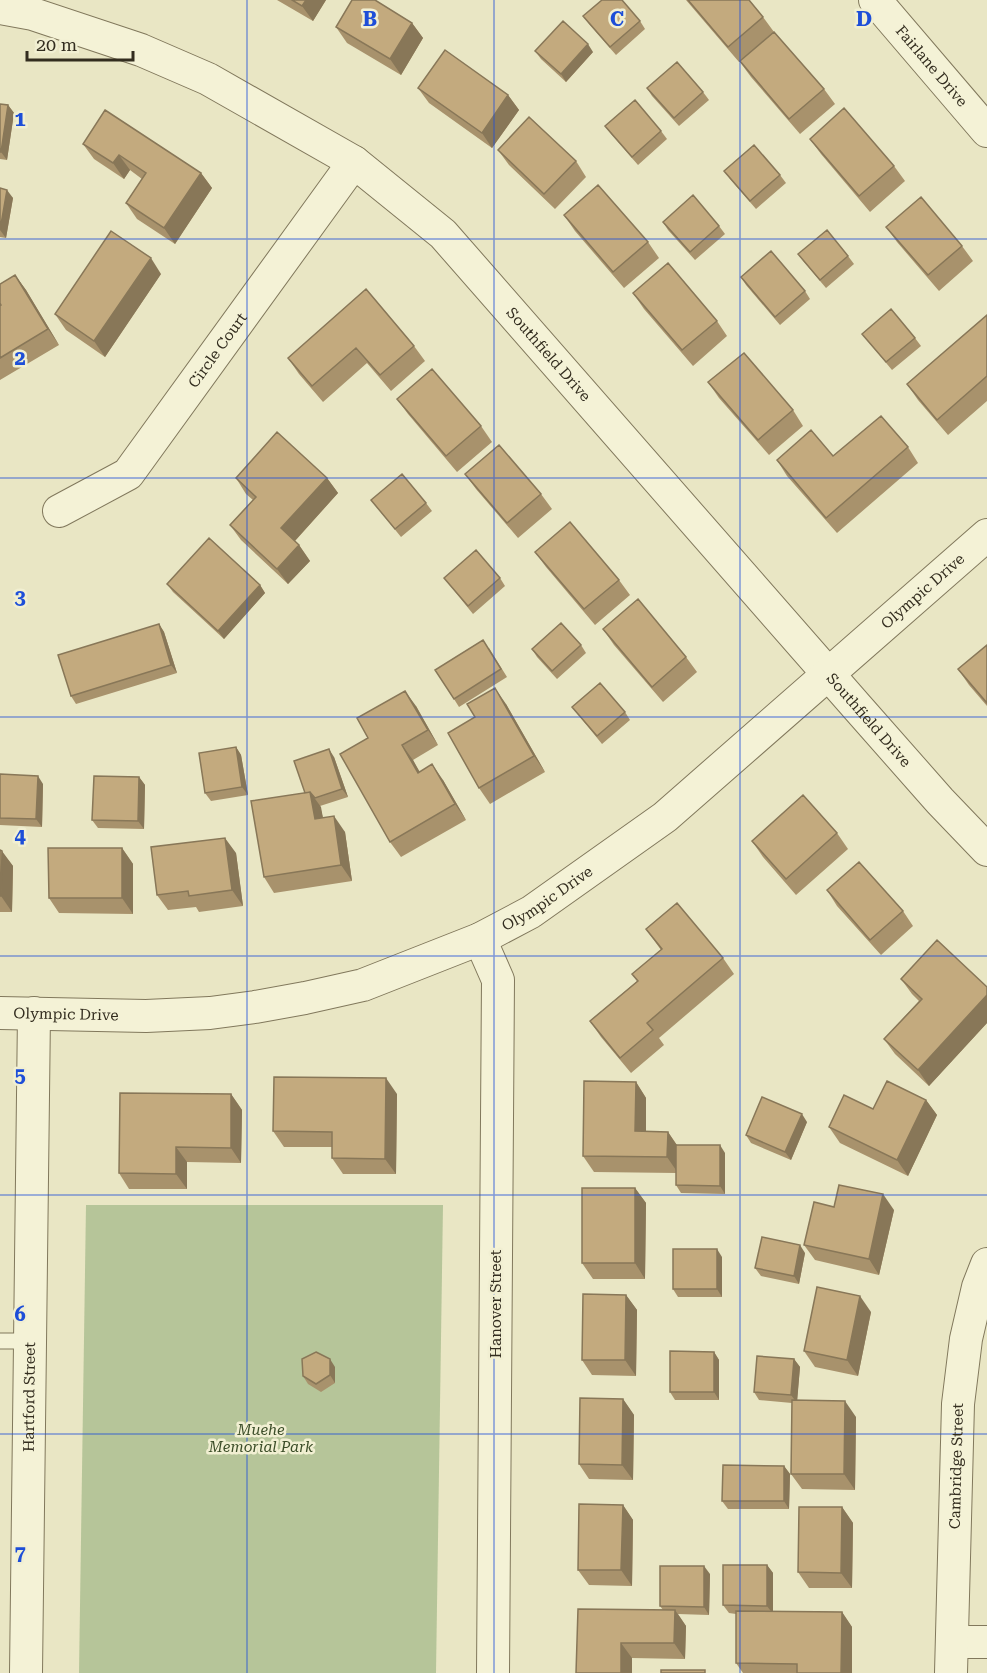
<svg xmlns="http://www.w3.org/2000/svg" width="987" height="1673" font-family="'Roboto Serif',serif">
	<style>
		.green { fill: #b6c599 }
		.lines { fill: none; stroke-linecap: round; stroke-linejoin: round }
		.service-casing { stroke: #81785c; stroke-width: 17 }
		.minor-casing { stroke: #81785c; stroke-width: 34 }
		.service { stroke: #f4f2d6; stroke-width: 15 }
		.minor { stroke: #f4f2d6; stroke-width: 32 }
		.wall { fill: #a8926c }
		.shaded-wall { fill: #887758 }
		.building { fill: #c3aa7e; stroke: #887758; stroke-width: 1.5 }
		.grid { fill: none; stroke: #1d4ed8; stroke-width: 1.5; stroke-opacity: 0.55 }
		.labels { text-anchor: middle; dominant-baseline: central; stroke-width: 5; stroke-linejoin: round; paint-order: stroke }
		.street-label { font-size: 15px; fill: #332d1f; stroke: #f1efd2 }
		.park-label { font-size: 15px; font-style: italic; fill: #3b4d28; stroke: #f1efd2 }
		.grid-label { font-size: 20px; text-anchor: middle; font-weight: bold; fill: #1d4ed8; stroke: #f1efd2; stroke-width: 5; stroke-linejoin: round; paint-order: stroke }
	</style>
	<rect width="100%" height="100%" fill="#e9e6c4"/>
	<path class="green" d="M86,1205H443L436,1673H79Z"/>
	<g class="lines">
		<defs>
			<path id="service" d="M0,1341H31"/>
			<g id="minor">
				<path id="s1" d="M875,0L987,131"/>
				<path id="s2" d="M0,8L33,14L141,50L208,79L354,162L443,234L858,708L940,801L987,850"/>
				<path id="s3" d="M59,511L128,474L354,162"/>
				<path d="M480,939L498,980L493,1673"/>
				<path id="s4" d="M0,1013L146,1016L210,1013L255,1007L305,998L363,985L480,939L531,912L665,817L987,535"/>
				<path d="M952,1642H987"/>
				<path id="s5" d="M26,1673L34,1013"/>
				<path id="s6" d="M951,1673L958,1404L966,1339L978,1287L987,1264"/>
			</g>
		</defs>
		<use href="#service" class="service-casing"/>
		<use href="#minor" class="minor-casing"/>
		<use href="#service" class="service"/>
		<use href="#minor" class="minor"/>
	</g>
	<path class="wall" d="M277,0H326L313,21Z
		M686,0H749L763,17L774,32L824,89L835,104L800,134L751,77L740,62H739Z
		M583,16L640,21L645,29L616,55L589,24Z
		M412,23L423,38L401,75L347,43L336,27Z
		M535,51L593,52L566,82L541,59Z
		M418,88L508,95L519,110L492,148L429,103Z
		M647,88L703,92L709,100L679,126L652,96Z
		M0,104L8,105L14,113L7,160L0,159Z
		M605,126L661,131L667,139L638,165L611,134Z
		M810,139L894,166L905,181L870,212L821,154Z
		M83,144L201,173L212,188L175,244L137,219L126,203L142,179L130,170L124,179L94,159Z
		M498,150L576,161L586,177L555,209L509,165Z
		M724,171L780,175L786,183L756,209L730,179Z
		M0,188L13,198L6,238L0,237Z
		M564,215L648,242L659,258L624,288L575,231Z
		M663,222L719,226L725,234L695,260L668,230Z
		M886,227L962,246L973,261L939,291L897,242Z
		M798,254L848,256L854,264L826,288L804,262Z
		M161,274L105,357L66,330L55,314Z
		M15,275L26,290L59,345L0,380V306L1,305Z
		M741,277L805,291L810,299L780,325L746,285Z
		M366,289L414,346L425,361L391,391L367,363L323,402L299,374L288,358Z
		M633,293L717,321L727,336L693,366L644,309Z
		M987,315V401L948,435L918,400L907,384Z
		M862,334L915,338L921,346L892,370Z
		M708,382L793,410L803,426L769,455L719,398Z
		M397,399L481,426L492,442L457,472L408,414Z
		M908,447L918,463L837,533L787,476L777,460L833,456Z
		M465,474L541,494L552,509L518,538L476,489Z
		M236,478H327L338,493L295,541L299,545L310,561L288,584L241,540L230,525L253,500L246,494Z
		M371,500L426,503L432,511L401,537Z
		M535,552L619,580L630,595L595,625L546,567Z
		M444,578H500L505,586L473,614Z
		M167,584L260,585L265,593L224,639L173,592Z
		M159,624L164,632L177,673L76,704L71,696Z
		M603,629L686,657L697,672L663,702L614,645Z
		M581,645L586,653L557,679L537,657L532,649Z
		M987,645V706L969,685L958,669Z
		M489,648L507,677L459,707L454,699Z
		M506,704L545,772L490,804L479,788Z
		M416,706L438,745L413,760L419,772L443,780L466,820L401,857L390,842L368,738Z
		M572,707L625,712L630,720L602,744Z
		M236,747L241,755L248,795L211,801L205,793Z
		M334,757L348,797L320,806L323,818L345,832L352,881L274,893L264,877L305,793Z
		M0,774L43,784L42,827L0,825Z
		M139,777L145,785L144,829L98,828L92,820Z
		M837,833L848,849L796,895L763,857L752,841Z
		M122,848L133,864V914L59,913L49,898Z
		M0,850L13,866L12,912H0Z
		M236,853L243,906L199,912L196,907L168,910L157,895Z
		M827,890L903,911L913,926L881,955L837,906Z
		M646,929L723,958L734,974L659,1038L664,1045L631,1073L601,1037L590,1021L637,981L632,974L661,950Z
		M901,979L987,987V1023L929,1086L895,1054L884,1039L919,1001L912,994Z
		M636,1082L646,1098V1131L668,1132L677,1145L725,1153V1194L681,1193L676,1185V1173L594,1172L583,1156Z
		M231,1094L242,1110L241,1163L187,1162V1189H129L119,1173Z
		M397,1094L396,1174H343L332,1158V1147H284L273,1131Z
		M926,1100L937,1115L908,1176L840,1143L829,1127L873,1109Z
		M807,1122L791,1160L751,1143L746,1135Z
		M635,1188L646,1203L645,1279H593L582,1263Z
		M834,1207L894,1210L879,1275L815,1260L804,1245Z
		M805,1253L799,1284L761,1276L755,1268Z
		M722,1257V1297H678L673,1289Z
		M626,1295L637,1310L636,1376L592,1375L582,1360Z
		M871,1312L858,1376L815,1367L804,1351Z
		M714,1352L719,1360V1400H675L670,1392Z
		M794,1359L800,1367L797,1400L856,1417L855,1490L802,1489L791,1474L792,1403L759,1400L754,1392Z
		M335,1367V1383L321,1392L308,1384L303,1376Z
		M623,1399L634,1415L633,1480L589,1479L579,1464Z
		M784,1466L790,1474L789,1509H728L722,1501Z
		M623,1505L633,1520L632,1586L589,1585L578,1570Z
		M842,1507L853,1523L852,1588H809L798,1572Z
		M767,1565L773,1573V1611L842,1612L852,1627V1673H743L736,1663V1614L729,1613L723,1605Z
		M710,1574L709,1615L678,1614L686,1626L685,1659L632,1658V1673H576L663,1610L660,1606Z"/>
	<path class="shaded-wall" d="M306,0H326L313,21L302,6Z
		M412,23L423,38L401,75L390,59Z
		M588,44L593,52L566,82L561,74Z
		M508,95L519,110L492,148L482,133Z
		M8,105L14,113L7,160L1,152Z
		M119,155L130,170L124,179L113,163Z
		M201,173L212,188L175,244L164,228Z
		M7,190L13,198L6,238L0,230Z
		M151,258L161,274L105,357L94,341Z
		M15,275L26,290L59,345L48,329Z
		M327,478L338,493L292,544L281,528Z
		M299,545L310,561L288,584L277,569Z
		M260,585L265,593L224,639L218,631Z
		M159,624L164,632L177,673L171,665Z
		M495,688L506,704L545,772L534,756Z
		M405,691L416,706L438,745L428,730Z
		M402,745L413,760L429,788L418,773Z
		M236,747L241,755L248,795L242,787Z
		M329,749L334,757L348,797L342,789Z
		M432,764L443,780L466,820L455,804Z
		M38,776L43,784L42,827L36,819Z
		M139,777L145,785L144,829L138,821Z
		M310,792L321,807L326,835L315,819Z
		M334,816L345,832L352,881L341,865Z
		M225,838L236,853L243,906L232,890Z
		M122,848L133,864V914L122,898Z
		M2,851L13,866L12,912L1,896Z
		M987,995V1023L929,1086L918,1070Z
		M386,1078L397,1094L396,1174L385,1159Z
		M636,1082L646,1098V1147L635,1131Z
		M231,1094L242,1110L241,1163L231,1148Z
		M926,1100L937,1115L908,1176L897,1160Z
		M802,1114L807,1122L791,1160L785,1152Z
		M668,1132L678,1147V1173L667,1157Z
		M720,1145L725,1153V1194L720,1186Z
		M176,1147L187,1162V1189L176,1174Z
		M635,1188L646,1203L645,1279L635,1263Z
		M883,1194L894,1210L879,1275L869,1259Z
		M800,1245L805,1253L799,1284L794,1276Z
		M717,1249L722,1257V1297L717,1289Z
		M626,1295L637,1310L636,1376L625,1360Z
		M860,1296L871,1312L858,1376L847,1360Z
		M714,1352L719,1360V1400L714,1392Z
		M330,1359L335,1367V1383L330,1375Z
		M794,1359L800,1367L797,1403L791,1395Z
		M623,1399L634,1415L633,1480L622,1465Z
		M845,1401L856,1417L855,1490L844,1474Z
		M784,1466L790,1474L789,1509L784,1501Z
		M623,1505L633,1520L632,1586L621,1570Z
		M842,1507L853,1523L852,1588L841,1573Z
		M767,1565L773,1573V1614L767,1606Z
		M704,1566L710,1574L709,1615L704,1607Z
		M675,1610L686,1626L685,1659L674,1643Z
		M842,1612L852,1627V1673H841Z
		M621,1643L632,1658V1673H621Z"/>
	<path class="building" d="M292,0H306L302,6Z
		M352,0H375L412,23L390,59L336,27Z
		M602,0H622L640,21L610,47L583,16Z
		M688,0H749L763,17L728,47Z
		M563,21L588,44L561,74L535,51Z
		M774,32L824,89L789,119L740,61Z
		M445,50L508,95L482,133L418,88Z
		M677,62L703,92L674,118L647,88Z
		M635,100L661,131L632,157L605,126Z
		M0,104L8,105L1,152H0Z
		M844,108L894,166L859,196L810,139Z
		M105,110L201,173L164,228L126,203L146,173L119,155L113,163L83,144Z
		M529,117L576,161L544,194L498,150Z
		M754,145L780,175L750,201L724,171Z
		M598,185L648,242L613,272L564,215Z
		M0,188L7,190L0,230Z
		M693,195L719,226L690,252L663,222Z
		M921,197L962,246L928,275L886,227Z
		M827,230L848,256L820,280L798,254Z
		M111,231L151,258L94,341L55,314Z
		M771,251L805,291L775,317L741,277Z
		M668,263L717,321L682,350L633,293Z
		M15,275L48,329L0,358V306L1,305L0,303V284Z
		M366,289L414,346L380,375L356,348L312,386L288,358Z
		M891,309L915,338L886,362L862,334Z
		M987,315V376L937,420L907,384Z
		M744,353L793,410L758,440L708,382Z
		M432,369L481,426L446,456L397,399Z
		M881,416L908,447L826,518L777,460L811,430L833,456Z
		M277,432L327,478L281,528L299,545L277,569L230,525L256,497L236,478Z
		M499,445L541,494L507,523L465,474Z
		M402,474L426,503L395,529L371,500Z
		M570,522L619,580L584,609L535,552Z
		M209,538L260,585L218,631L167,584Z
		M476,550L500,578L468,606L444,578Z
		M638,599L686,657L652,687L603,629Z
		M561,623L581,645L552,671L532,649Z
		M159,624L171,665L71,696L58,655Z
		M483,640L501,669L454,699L435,670Z
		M987,645V703L958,669Z
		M600,683L625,712L597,736L572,707Z
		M495,688L534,756L479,788L448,733L475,717L467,704Z
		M405,691L428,730L402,745L418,773L432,764L455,804L390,842L340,754L368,738L357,718Z
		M236,747L242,787L205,793L199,753Z
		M329,749L342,789L315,798L310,792L305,793L294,761Z
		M0,774L38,776L36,819L0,818Z
		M94,776L139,777L138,821L92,820Z
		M310,792L315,819L334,816L341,865L264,877L251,801Z
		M803,795L837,833L786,879L752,841Z
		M225,838L232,890L189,896L188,891L157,895L151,847Z
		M48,848H122V898H49Z
		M0,850L2,851L1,896H0Z
		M859,862L903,911L870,940L827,890Z
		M677,903L723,958L647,1023L653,1030L620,1058L590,1021L638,981L632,974L662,949L646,929Z
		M937,940L987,987V995L918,1070L884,1039L922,999L901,979Z
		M274,1077L386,1078L385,1159L332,1158V1132L273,1131Z
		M584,1081L636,1082L635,1131L668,1132L667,1157L583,1156Z
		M887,1081L926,1100L897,1160L829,1127L844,1095L873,1109Z
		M120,1093L231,1094V1148L176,1147V1174L119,1173Z
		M762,1097L802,1114L785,1152L746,1135Z
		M676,1145H720V1186L676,1185Z
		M839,1185L883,1194L869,1259L804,1245L814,1202L834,1207Z
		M582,1188H635V1263H582Z
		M762,1237L800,1245L794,1276L755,1268Z
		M673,1249H717V1289H673Z
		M817,1287L860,1296L847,1360L804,1351Z
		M583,1294L626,1295L625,1360H582Z
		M670,1351L714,1352V1392H670Z
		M316,1352L330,1359V1375L316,1384L303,1376L302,1359Z
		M757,1356L794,1359L791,1395L754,1392Z
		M580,1398L623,1399L622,1465L579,1464Z
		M792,1400L845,1401L844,1474H791Z
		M723,1465L784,1466V1501H722Z
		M579,1504L623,1505L621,1570H578Z
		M799,1507H842L841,1573L798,1572Z
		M723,1565H767V1606L723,1605Z
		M660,1566H704V1607L660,1606Z
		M578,1609L675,1610L674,1643H621V1673H576Z
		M736,1611L842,1612L841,1673H797V1664L736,1663Z
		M661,1670H705V1673H661Z"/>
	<path class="grid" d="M247,0V1673M494,0V1673M740,0V1673M0,239H987M0,478H987M0,717H987M0,956H987M0,1195H987M0,1434H987"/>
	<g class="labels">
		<g class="street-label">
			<text stroke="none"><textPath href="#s1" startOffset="87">Fairlane Drive</textPath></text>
			<text stroke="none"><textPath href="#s3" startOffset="231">Circle Court</textPath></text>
			<text stroke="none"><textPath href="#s2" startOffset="663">Southfield Drive</textPath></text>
			<text stroke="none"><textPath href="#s4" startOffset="1056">Olympic Drive</textPath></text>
			<text stroke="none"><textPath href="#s2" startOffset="1149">Southfield Drive</textPath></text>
			<text stroke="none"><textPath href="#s4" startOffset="570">Olympic Drive</textPath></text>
			<text stroke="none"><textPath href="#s4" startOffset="66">Olympic Drive</textPath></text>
			<text transform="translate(496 1304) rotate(-90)">Hanover Street</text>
			<text stroke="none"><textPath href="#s5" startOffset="276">Hartford Street</textPath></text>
			<text stroke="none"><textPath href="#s6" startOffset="207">Cambridge Street</textPath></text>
		</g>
		<g class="park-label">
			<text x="261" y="1430">Muehe<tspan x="261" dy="17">Memorial Park</tspan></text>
		</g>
	</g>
	<g class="grid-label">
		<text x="370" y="26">B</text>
		<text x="617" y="26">C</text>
		<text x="864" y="26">D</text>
		<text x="20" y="126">1</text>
		<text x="20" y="365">2</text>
		<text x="20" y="604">3</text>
		<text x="20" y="843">4</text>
		<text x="20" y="1082">5</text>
		<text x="20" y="1321">6</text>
		<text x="20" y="1560">7</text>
	</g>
	<path d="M27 51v9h106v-9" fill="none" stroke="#332d1f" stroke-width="3"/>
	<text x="36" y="51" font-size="18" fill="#332d1f" stroke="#f1efd2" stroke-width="4.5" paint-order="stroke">20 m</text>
</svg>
